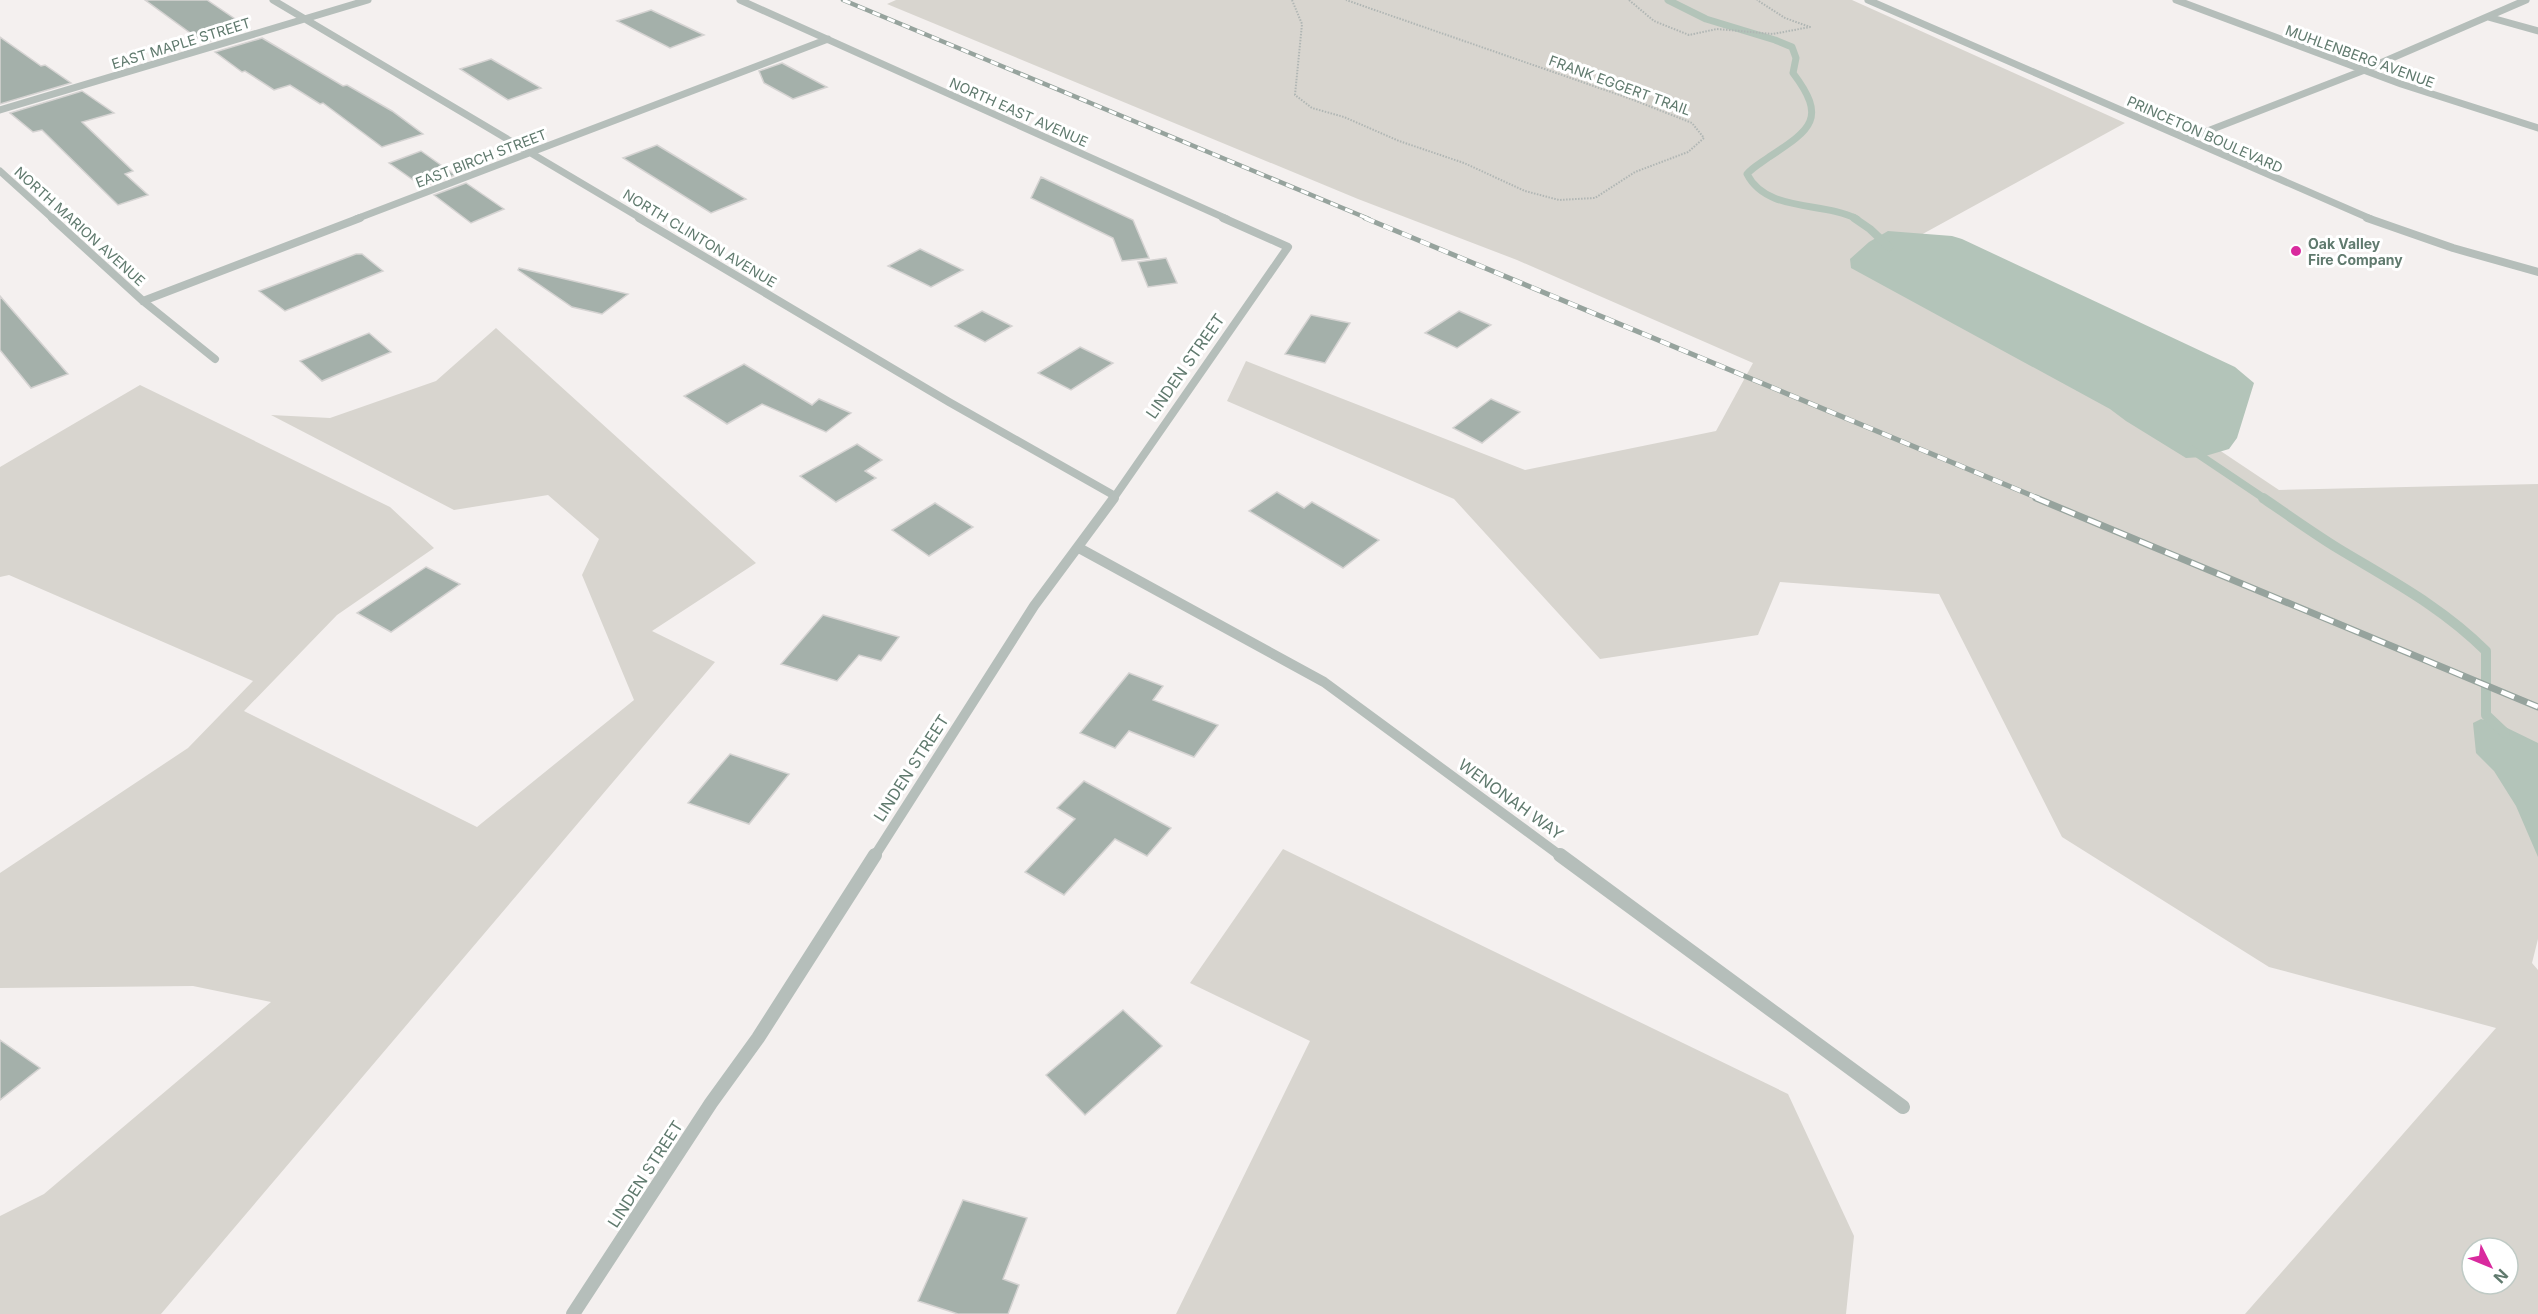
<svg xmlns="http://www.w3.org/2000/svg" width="2538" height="1314" font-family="Inter,sans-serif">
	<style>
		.green { fill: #d8d5cf; fill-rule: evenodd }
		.water { fill: #b3c4b9 }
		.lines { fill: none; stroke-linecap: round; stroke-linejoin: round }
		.stream-far2 { stroke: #b3c4b9; stroke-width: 7 }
		.stream-far1 { stroke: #b3c4b9; stroke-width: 8 }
		.stream { stroke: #b3c4b9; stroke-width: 10 }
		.building { fill: #a4b0aa; stroke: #d5d3d2; stroke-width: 1.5 }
		.path { stroke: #b0b6b4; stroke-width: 2; stroke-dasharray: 1.5 1.5; stroke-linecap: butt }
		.minor-far3 { stroke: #b5beba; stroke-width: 7 }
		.minor-far2 { stroke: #b5beba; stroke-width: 8 }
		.minor-far1 { stroke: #b5beba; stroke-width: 10 }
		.minor { stroke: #b5beba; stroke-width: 14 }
		.rail-far2-casing { stroke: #96a39d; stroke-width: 4.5 }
		.rail-far1-casing { stroke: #96a39d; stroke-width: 5 }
		.rail-casing { stroke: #96a39d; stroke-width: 7 }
		.rail-far2 { stroke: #fff; stroke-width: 3; stroke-dasharray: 8; stroke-linecap: butt }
		.rail-far1 { stroke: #fff; stroke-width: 4; stroke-dasharray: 10; stroke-linecap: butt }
		.rail { stroke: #fff; stroke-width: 4.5; stroke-dasharray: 14; stroke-linecap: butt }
		.poi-dot { fill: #d92a9e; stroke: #fff; stroke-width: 2 }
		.labels { text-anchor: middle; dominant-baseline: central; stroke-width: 6; stroke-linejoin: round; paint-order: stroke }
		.far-street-label { font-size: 14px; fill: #607a6e; stroke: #fff }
		.far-poi-label { font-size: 14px; font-weight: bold; fill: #607a6e; stroke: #fff; text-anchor: start }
		.street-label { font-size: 16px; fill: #607a6e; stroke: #fff }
	</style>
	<rect width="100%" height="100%" fill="#f4f0ef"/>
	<path class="green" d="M896,0H1852L2125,123L1908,242L2279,490L2538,484V939L2532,963L2538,970V1314H2245L2496,1028L2269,967L2062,837L1939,594L1780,582L1758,635L1600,659L1454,499L1227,401L1246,361L1525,470L1716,431L1753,363L1517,260L1358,199L887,4ZM2472,1248H2508V1284H2472Z
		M496,328L756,563L652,631L715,662L161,1314H0V1216L44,1194L271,1002L193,986L0,988V873L188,748L253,681L9,575L0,577V467L140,385L390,507L434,548L337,615L244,711L477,827L634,700L582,575L599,539L548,495L454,510L271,415L330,418L436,381Z
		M1283,849L1788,1094L1854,1236L1846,1314H1176L1310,1041L1190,983Z"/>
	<path class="water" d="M1888,231L1952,236L1962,239L2235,367L2254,383L2237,438L2229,449L2202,457L2186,458L2126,421L2110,409L1851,268L1850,259L1869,242Z
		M2481,719L2499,724L2538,743V857L2516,806L2494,771L2476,753L2473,723Z"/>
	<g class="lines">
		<path class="stream-far2" d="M1668,0L1706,19L1775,40L1792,47L1796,58L1793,73C1827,118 1812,129 1769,157C1761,163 1753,167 1747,174C1767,213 1823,201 1857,219"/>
		<path class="stream-far1" d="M1854,218L1870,229L1889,247
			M2192,450L2265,499"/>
		<path class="stream" d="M2263,498C2288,515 2313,533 2339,549C2392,581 2442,607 2486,651V715L2505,733"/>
	</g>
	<path class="building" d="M145,0H207L250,29L204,43Z
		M651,10L704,35L670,48L617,21Z
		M0,37L41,66L45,65L71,83L0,104Z
		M262,38L343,86L347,85L392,111L423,134L382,147L323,103L320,104L290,85L274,90L245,71L242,72L215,52Z
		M491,59L541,88L508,100L460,69Z
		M782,63L827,87L793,99L764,83L759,71Z
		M82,91L114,113L82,122L133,171L125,174L148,195L118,205L42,130L33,132L10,113Z
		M657,145L746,199L711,213L623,158Z
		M421,151L455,175L423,187L389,163Z
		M1041,177L1133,220L1149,258L1122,261L1113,238L1031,198Z
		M466,183L504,209L471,223L434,195Z
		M920,249L963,270L931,287L888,266Z
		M356,254H362L383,271L285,311L259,291Z
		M1166,258L1177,283L1148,287L1138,262Z
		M519,268L628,294L602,314L572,307L518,270Z
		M0,296L68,374L31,388L0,350Z
		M982,311L1012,326L985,342L955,326Z
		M1459,311L1491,325L1457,348L1425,333Z
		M1311,315L1350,323L1325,363L1285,354Z
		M369,333L391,352L322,381L300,361Z
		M1080,347L1113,363L1071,390L1038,373Z
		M744,364L812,405L819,399L851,413L826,432L762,404L727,424L684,396Z
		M1491,399L1520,412L1482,443L1453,428Z
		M857,444L882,460L865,471L876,478L836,502L800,476Z
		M1277,492L1304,508L1312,502L1379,540L1343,568L1249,511Z
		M935,503L973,527L929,556L892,530Z
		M426,567L460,584L391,632L357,613Z
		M823,615L899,637L881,661L859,655L837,681L781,664Z
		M1129,673L1163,686L1153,700L1218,725L1194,757L1129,731L1115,748L1080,733Z
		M730,754L789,774L749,824L688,803Z
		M1084,781L1171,828L1147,856L1115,839L1064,895L1025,872L1075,819L1057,808Z
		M1123,1010L1162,1046L1085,1115L1046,1075Z
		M0,1040L40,1068L0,1100Z
		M963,1200L1027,1218L1003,1279L1019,1285L1008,1314H958L918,1301Z"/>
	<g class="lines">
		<path class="path" d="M1292,0L1302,24L1295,95L1312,108L1344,117L1399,141L1464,163L1525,191L1559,200L1595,198L1635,172L1688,152L1704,138L1692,123L1631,99L1346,0
			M1629,0L1654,21L1689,35L1717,29L1773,34L1810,27L1785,18L1757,0"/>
		<path class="minor-far3" d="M273,0L642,219
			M740,0L1227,219
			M1868,0L2371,219
			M2176,0L2401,84L2538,128
			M2488,17L2538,31
			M0,110L368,0
			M2187,139L2362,71L2526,0
			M0,171L53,219
			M356,219L828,39"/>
		<path class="minor-far2" d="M52,218L143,301L215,359
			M639,218L949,402L1115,496
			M2367,218L2453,248L2538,272
			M143,301L360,218
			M1113,499L1288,247L1223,218"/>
		<path class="minor-far1" d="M1079,548L1324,682L1562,857
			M874,857L1034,606L1114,498"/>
		<path class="minor" d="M1560,855L1903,1107
			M573,1314L711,1103L758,1038L875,855"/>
		<defs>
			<path id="rail-far2" d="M843,0L1369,219"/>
			<path id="rail-far1" d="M1365,218L2040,499"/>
			<path id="rail" d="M2036,498L2538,707"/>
		</defs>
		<use href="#rail-far2" class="rail-far2-casing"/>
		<use href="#rail-far1" class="rail-far1-casing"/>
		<use href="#rail" class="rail-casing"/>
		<use href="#rail-far2" class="rail-far2"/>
		<use href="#rail-far1" class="rail-far1"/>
		<use href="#rail" class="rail"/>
	</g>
	<circle class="poi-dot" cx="2296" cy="251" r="6"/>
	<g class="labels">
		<g class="far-street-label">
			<text transform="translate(181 43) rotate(-17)">EAST MAPLE STREET</text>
			<text transform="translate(2360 56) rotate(20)">MUHLENBERG AVENUE</text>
			<text transform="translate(1620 85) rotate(20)">FRANK EGGERT TRAIL</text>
			<text transform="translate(1019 112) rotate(24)">NORTH EAST AVENUE</text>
			<text transform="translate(2205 134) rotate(24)">PRINCETON BOULEVARD</text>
			<text transform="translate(481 158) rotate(-21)">EAST BIRCH STREET</text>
			<text transform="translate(80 226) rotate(42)">NORTH MARION AVENUE</text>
			<text transform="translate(700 238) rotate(31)">NORTH CLINTON AVENUE</text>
		</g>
		<g class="far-poi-label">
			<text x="2308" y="243">Oak Valley<tspan x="2308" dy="16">Fire Company</tspan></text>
		</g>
		<g class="street-label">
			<text transform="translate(1185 366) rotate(-55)">LINDEN STREET</text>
			<text transform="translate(911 768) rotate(-57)">LINDEN STREET</text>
			<text transform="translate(1511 799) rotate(36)">WENONAH WAY</text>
			<text transform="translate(645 1174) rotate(-57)">LINDEN STREET</text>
		</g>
	</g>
	<g transform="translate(2490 1266) rotate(133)"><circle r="28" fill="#ffffff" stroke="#bfcac5" stroke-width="1.5"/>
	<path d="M0-4.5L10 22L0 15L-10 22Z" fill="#d92a9e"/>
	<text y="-9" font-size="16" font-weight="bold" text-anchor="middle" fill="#607a6e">N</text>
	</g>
</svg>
